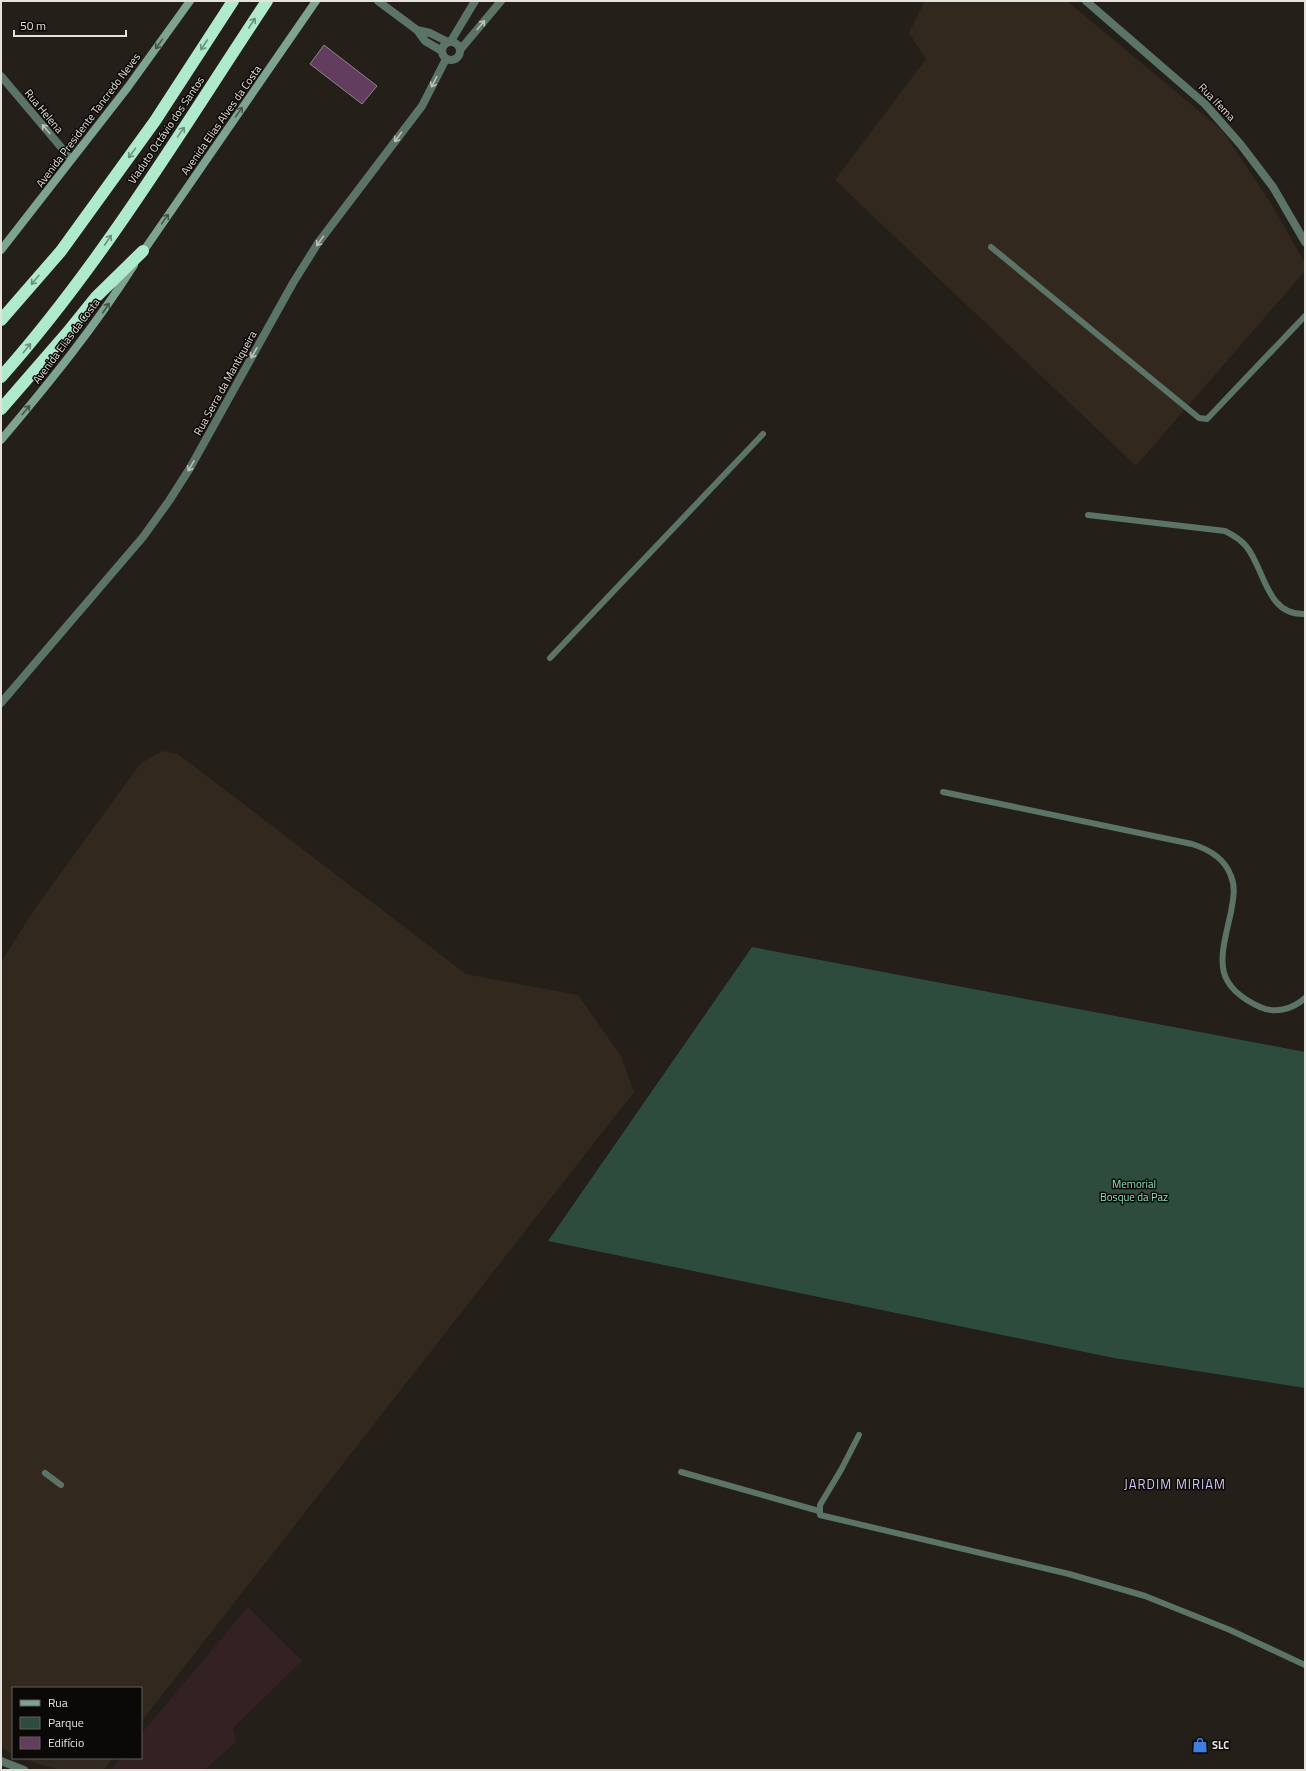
<svg xmlns="http://www.w3.org/2000/svg" width="1306" height="1771" font-family="'Titillium Web',sans-serif">
	<style>
		.built { fill: #32281d }
		.education { fill: #342124 }
		.green { fill: #2e4c3d }
		.building { fill: #633d5e; stroke: #8d858b }
		.lines { fill: none; stroke-linecap: round; stroke-linejoin: round }
		.service { stroke: #5c7367; stroke-width: 6 }
		.minor { stroke: #5c7367; stroke-width: 8 }
		.secondary { stroke: #7ea391; stroke-width: 8 }
		.motorway { stroke: #afeacd; stroke-width: 12 }
		.oneway { stroke: #6d907e }
		.oneway2 { stroke: #bcc0ba }
		.oneway3 { stroke: #44564c }
		.labels { text-anchor: middle; dominant-baseline: central; stroke-width: 3; stroke-linejoin: round; paint-order: stroke }
		.street-label { font-size: 11px; fill: #e5e1dd; stroke: #0b0907 }
		.park-label { font-size: 11px; fill: #8de1b7; stroke: #0b0907 }
		.poi-label { font-size: 11px; font-weight: bold; fill: #e5e1dd; stroke: #0b0907; text-anchor: start }
		.quarter-label { font-size: 13px; letter-spacing: 1px; fill: #cfc9f4; stroke: #0b0907 }
	</style>
	<rect width="100%" height="100%" fill="#241f18"/>
	<path class="built" d="M925,1H1067L1222,130L1270,202L1305,263V271L1136,466L835,180L926,59L909,33Z
		M162,751L178,754L466,974L578,995L621,1056L634,1092L141,1722V1688H13V1755L1,1746V962L36,907L140,764Z
		M19,1758H113L104,1770H59Z"/>
	<path class="education" d="M248,1607L302,1661L233,1728L236,1742L204,1770H111L121,1758H141V1734Z"/>
	<path class="green" d="M752,947L1305,1052V1388L1114,1358L548,1241Z"/>
	<path class="building" d="M324,45L377,86L362,104L310,64Z"/>
	<g class="lines">
		<path class="service" d="M991,247L1199,418L1207,419L1305,316
			M1088,515L1225,531C1233,535 1240,539 1246,546C1265,569 1266,616 1305,614
			M550,658L763,434
			M943,792L1192,844C1208,849 1225,859 1231,876C1236,888 1233,900 1231,912C1221,957 1210,984 1260,1007C1275,1014 1293,1009 1305,998
			M859,1435L841,1470L820,1505V1515L1069,1574L1145,1596L1230,1630L1305,1665
			M681,1472L819,1511
			M45,1473L61,1485"/>
		<path class="minor" d="M378,1L417,30L425,41L442,51
			M1086,1L1205,104L1241,145L1273,187L1305,242
			M417,30L430,33L448,42
			M451,41L475,1
			M442 51a9 9 0 1 1 18 0a9 9 0 1 1-18 0Z
			M460,50L501,1
			M1,76L71,159
			M1,703L143,537L169,501L190,468L293,283L318,243L422,106L446,59
			M1,1761L24,1770"/>
		<path class="secondary" d="M1,250L128,87L190,1
			M140,256L316,1
			M1,440C49,383 94,328 134,265"/>
		<path class="motorway" d="M1,320L61,251L155,121L233,1
			M1,377C103,262 182,129 267,1
			M1,409L67,333L96,297L143,251"/>
	</g>
	<defs><path id="oneway-shaft" d="M-6 0H5M1.5-3L5.5 0L1.5 3" fill="none" stroke-width="1.6" stroke-linecap="round" stroke-linejoin="round"/></defs>
	<g class="oneway">
		<use href="#oneway-shaft" transform="translate(252 23) rotate(-57)"/>
		<use href="#oneway-shaft" transform="translate(204 45) rotate(123)"/>
		<use href="#oneway-shaft" transform="translate(181 132) rotate(-55)"/>
		<use href="#oneway-shaft" transform="translate(132 153) rotate(126)"/>
		<use href="#oneway-shaft" transform="translate(108 240) rotate(-56)"/>
		<use href="#oneway-shaft" transform="translate(35 280) rotate(130)"/>
		<use href="#oneway-shaft" transform="translate(27 348) rotate(-51)"/>
	</g>
	<g class="oneway2">
		<use href="#oneway-shaft" transform="translate(481 25) rotate(-50)"/>
		<use href="#oneway-shaft" transform="translate(434 82) rotate(117)"/>
		<use href="#oneway-shaft" transform="translate(46 129) rotate(-130)"/>
		<use href="#oneway-shaft" transform="translate(398 137) rotate(127)"/>
		<use href="#oneway-shaft" transform="translate(320 241) rotate(125)"/>
		<use href="#oneway-shaft" transform="translate(254 353) rotate(119)"/>
		<use href="#oneway-shaft" transform="translate(191 466) rotate(120)"/>
	</g>
	<g class="oneway3">
		<use href="#oneway-shaft" transform="translate(159 44) rotate(126)"/>
		<use href="#oneway-shaft" transform="translate(239 112) rotate(-55)"/>
		<use href="#oneway-shaft" transform="translate(165 219) rotate(-55)"/>
		<use href="#oneway-shaft" transform="translate(106 308) rotate(-57)"/>
		<use href="#oneway-shaft" transform="translate(26 410) rotate(-50)"/>
	</g>
	<defs>
		<symbol id="shop-bare" viewBox="-9 -9 18 18"><path d="M-5-2.5h2.3a2.7 3.5 0 0 1 5.4 0H5L5.5 6h-11ZM-1.5-2.5h3a1.5 2.3 0 0 0-3 0Z" fill="#3f7fe0" stroke="#0b0907" stroke-width="2.5" paint-order="stroke"/></symbol>
	</defs>
	<g fill-rule="evenodd">
		<use href="#shop-bare" x="1189" y="1734" width="22" height="22"/>
	</g>
	<g class="labels">
		<g class="street-label">
			<text transform="translate(1217 102) rotate(46)">Rua Ifema</text>
			<text transform="translate(44 111) rotate(50)">Rua Helena</text>
			<text transform="translate(88 120) rotate(-53)">Avenida Presidente Tancredo Neves</text>
			<text transform="translate(221 120) rotate(-55)">Avenida Elias Alves da Costa</text>
			<text transform="translate(166 130) rotate(-56)">Viaduto Octávio dos Santos</text>
			<text transform="translate(66 341) rotate(-53)">Avenida Elias da Costa</text>
			<text transform="translate(225 383) rotate(-61)">Rua Serra da Mantiqueira</text>
		</g>
		<g class="park-label">
			<text x="1134" y="1184">Memorial<tspan x="1134" dy="13">Bosque da Paz</tspan></text>
		</g>
		<g class="poi-label">
			<text x="1212" y="1745">SLC</text>
		</g>
		<g class="quarter-label">
			<text x="1175" y="1484">JARDIM MIRIAM</text>
		</g>
	</g>
	<rect width="1306" height="1771" fill="none" stroke="#e5e1dd" stroke-width="4"/>
	<rect x="12" y="1687" width="130" height="72" fill="#0b0907" stroke="#625f5d"/>
	<rect x="20" y="1700" width="20" height="6" fill="#7ea391" stroke="#625f5d"/>
	<text x="48" y="1707" font-size="12" fill="#e5e1dd">Rua</text>
	<rect x="20" y="1717" width="20" height="12" fill="#2e4c3d" stroke="#625f5d"/>
	<text x="48" y="1727" font-size="12" fill="#e5e1dd">Parque</text>
	<rect x="20" y="1737" width="20" height="12" fill="#633d5e" stroke="#625f5d"/>
	<text x="48" y="1747" font-size="12" fill="#e5e1dd">Edifício</text>
	<path d="M14 30v6h112v-6" fill="none" stroke="#e5e1dd" stroke-width="2"/>
	<text x="20" y="30" font-size="12" fill="#e5e1dd" stroke="#0b0907" stroke-width="3" paint-order="stroke">50 m</text>
</svg>
